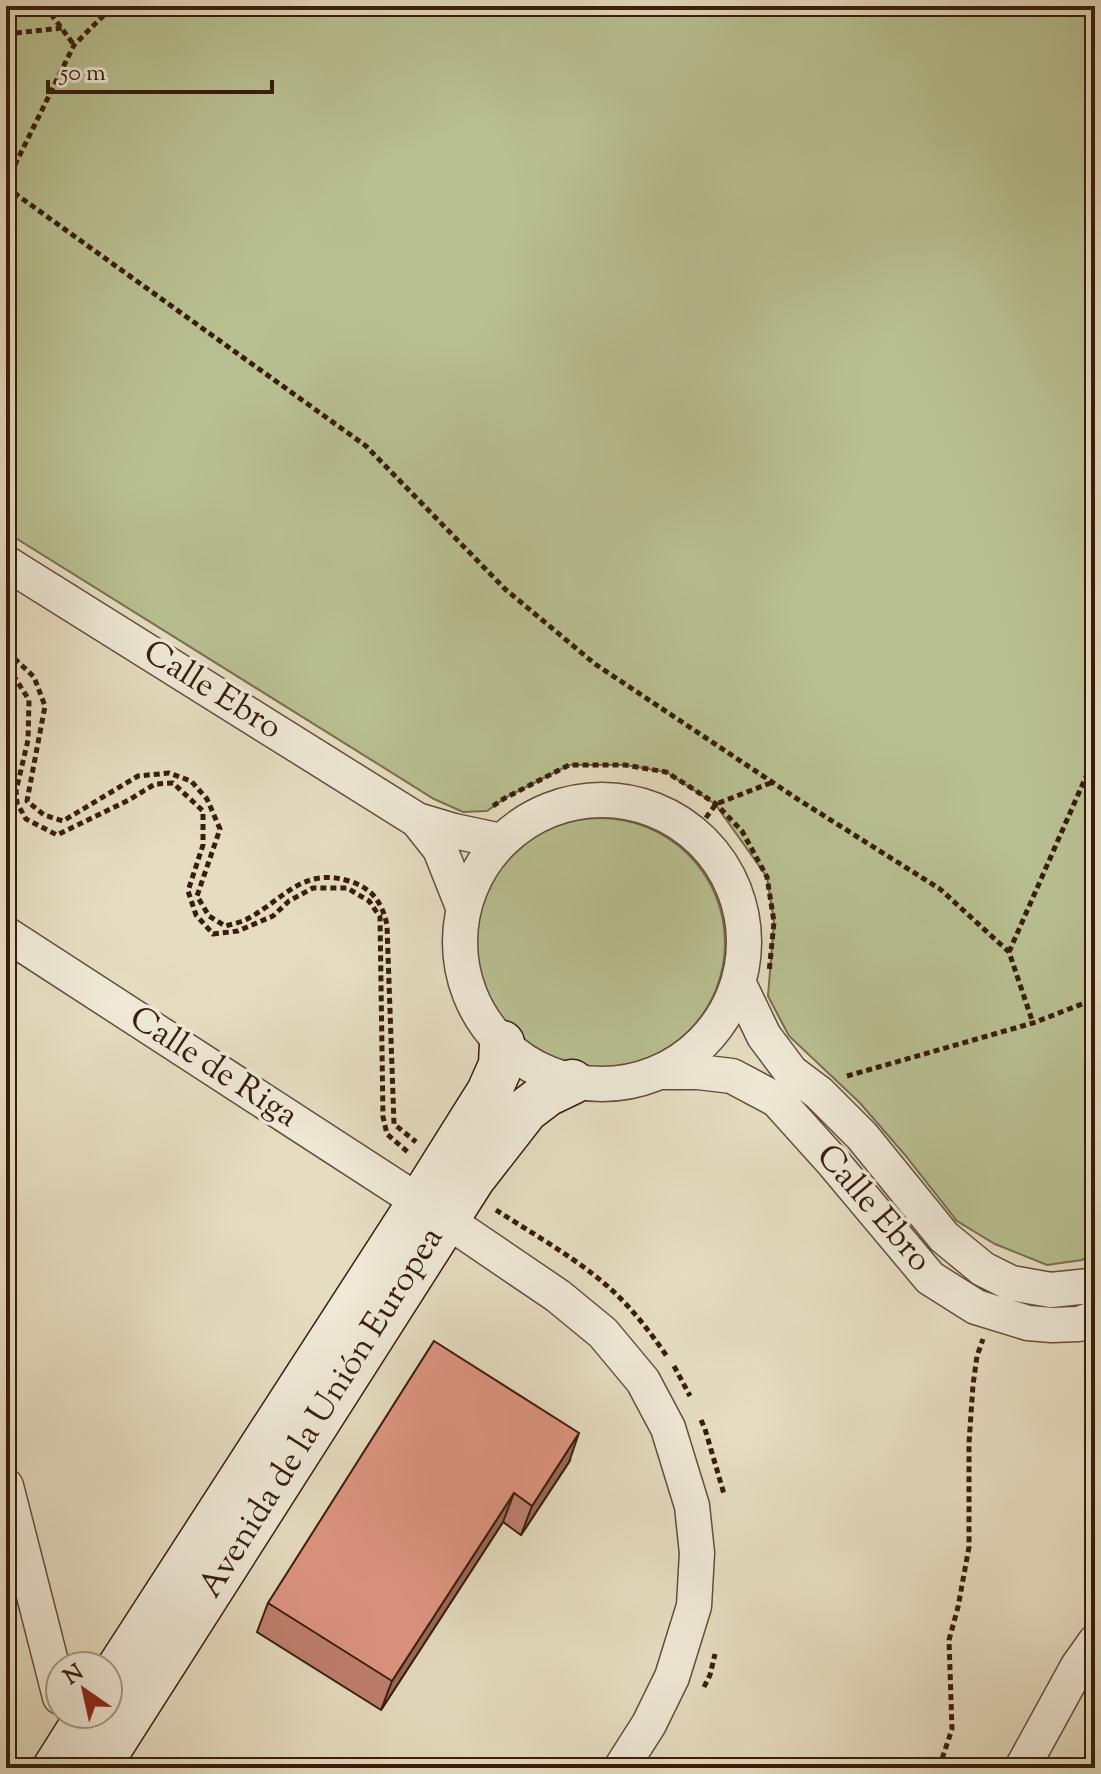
<svg xmlns="http://www.w3.org/2000/svg" width="1101" height="1774" font-family="'Sorts Mill Goudy',serif">
	<style>
		.green { fill: #b8c091; stroke: #786e4f; stroke-width: 2 }
		.lines { fill: none; stroke-linecap: round; stroke-linejoin: round }
		.street-casing { stroke: #644d3a; stroke-width: 37 }
		.secondary-casing { stroke: #381d0d; stroke-width: 47 }
		.path { stroke: #381d0d; stroke-width: 5; stroke-dasharray: 6 4; stroke-linecap: butt }
		.street { stroke: #efe9d7; stroke-width: 34 }
		.secondary { stroke: #efe9d7; stroke-width: 44 }
		.wall { fill: #c0806f; stroke: #381d0d; stroke-width: 2 }
		.shaded-wall { fill: #9c685a; stroke: #381d0d; stroke-width: 2 }
		.building { fill: #df9581; stroke: #381d0d; stroke-width: 2 }
		.labels { text-anchor: middle; dominant-baseline: central; stroke-width: 7; stroke-linejoin: round; paint-order: stroke }
		.street-label { font-size: 34px; fill: #381d0d; stroke: #efe9d7 }
	</style>
	<rect width="100%" height="100%" fill="#e6ddc1"/>
	<filter id="stains"><feTurbulence type="fractalNoise" baseFrequency=".0025" numOctaves="4"/><feColorMatrix values="0 0 0 0 .2 0 0 0 0 .09 0 0 0 0 .02 0 0 0 .5 -.17"/></filter>
	<radialGradient id="worn" r=".72"><stop offset=".6" stop-color="#630" stop-opacity="0"/><stop offset="1" stop-color="#630" stop-opacity=".3"/></radialGradient>
	<path class="green" d="M6,6H1095V1254L1082,1260L1047,1265L995,1244L957,1221L905,1155L860,1103L789,1036L768,996L774,922L767,877L715,804L666,772L625,765H569L505,798L487,811L463,812L434,799L6,532Z
		M475 943a125 125 0 1 1 250 0a125 125 0 1 1-250 0Z"/>
	<g class="lines">
		<defs>
			<path id="street" d="M6,563L417,820L454,831L501,841
				M460 942a142 142 0 1 1 284 0a142 142 0 1 1-284 0Z
				M417,820L440,849L463,907
				M6,934L430,1209L558,1296L603,1333L643,1381L668,1428L692,1506L697,1553L694,1606L672,1677L649,1724L621,1768
				M739,984L764,1036L791,1072L819,1093L862,1136L944,1237L983,1269L1011,1283L1051,1290L1089,1286L1095,1283
				M662,1072H698L732,1076L777,1100L832,1161L930,1278L976,1307L1028,1323L1052,1325L1079,1324L1095,1318
				M6,1486L60,1697
				M1022,1768L1078,1666L1095,1642"/>
			<path id="secondary" d="M108,1685L420,1202L489,1092L501,1065L502,1043
				M55,1768L89,1714
				M97,1768L473,1178L526,1110L547,1094L572,1082"/>
		</defs>
		<use href="#street" class="street-casing"/>
		<use href="#secondary" class="secondary-casing"/>
		<path class="path" d="M45,6L74,45
			M6,34L62,28
			M6,183L74,45L113,6
			M6,187L366,446L505,589L595,664L799,800L940,889L1009,952L1033,1023
			M6,653L13,657L34,677L45,706L27,801L44,815L63,821L138,776L169,773L191,781L207,799L220,829L197,896L209,916L225,926C233,924 242,922 249,918C285,898 303,867 349,881C372,888 382,902 387,925L394,1124L416,1142
			M6,669L10,670L29,700L28,740L16,791L17,803L26,819L57,835L129,800L155,784L173,783L203,811V845L188,891L196,915L213,934L238,931L273,916L289,901L313,888H347L369,901L380,917L383,1117L387,1134L410,1154
			M493,806L505,798L569,765H625L666,772L687,785L716,804L742,831L767,877L774,922L769,973
			M694,834L716,804L773,782
			M1009,952L1095,756
			M847,1076L1033,1023L1095,999
			M496,1210C527,1230 565,1252 594,1275C624,1298 647,1327 668,1358
			M674,1366L690,1396
			M701,1420L705,1429L724,1494
			M704,1687L710,1675L715,1654
			M939,1768L952,1729L949,1640L958,1607L969,1547V1443L973,1385L977,1356L983,1339"/>
		<use href="#street" class="street"/>
		<use href="#secondary" class="secondary"/>
	</g>
	<path class="wall" d="M569,1462L521,1535L503,1522L381,1710L257,1632L268,1603Z"/>
	<path class="shaded-wall" d="M579,1433L569,1462L521,1535L532,1506Z
		M514,1493L503,1522L381,1710L392,1681Z"/>
	<path class="building" d="M434,1341L579,1433L532,1506L514,1493L392,1681L268,1603Z"/>
	<g class="labels">
		<g class="street-label">
			<text transform="translate(212 691) rotate(32)">Calle Ebro</text>
			<text transform="translate(213 1068) rotate(33)">Calle de Riga</text>
			<text transform="translate(873 1209) rotate(49)">Calle Ebro</text>
			<text transform="translate(322 1413) rotate(-58)">Avenida de la Unión Europea</text>
		</g>
	</g>
	<rect width="1101" height="1774" fill="none" stroke="#e6ddc1" stroke-width="32"/>
	<rect x="8" y="8" width="1085" height="1758" fill="none" stroke="#381d0d" stroke-width="4"/>
	<rect x="16" y="16" width="1069" height="1742" fill="none" stroke="#381d0d" stroke-width="2"/>
	<g transform="translate(84 1690) rotate(326)"><circle r="38" fill="#efe9d7" stroke="#a69786" stroke-width="2"/>
	<path d="M0-6L14 30L0 20L-14 30Z" fill="#8f2418"/>
	<text y="-12" font-size="22" font-weight="bold" text-anchor="middle" fill="#381d0d">N</text>
	</g>
	<path d="M48 80v12h224v-12" fill="none" stroke="#381d0d" stroke-width="4"/>
	<text x="60" y="80" font-size="24" fill="#381d0d" stroke="#efe9d7" stroke-width="6" paint-order="stroke">50 m</text>
	<rect width="100%" height="100%" filter="url(#stains)"/>
	<rect width="100%" height="100%" fill="url(#worn)"/>
</svg>
